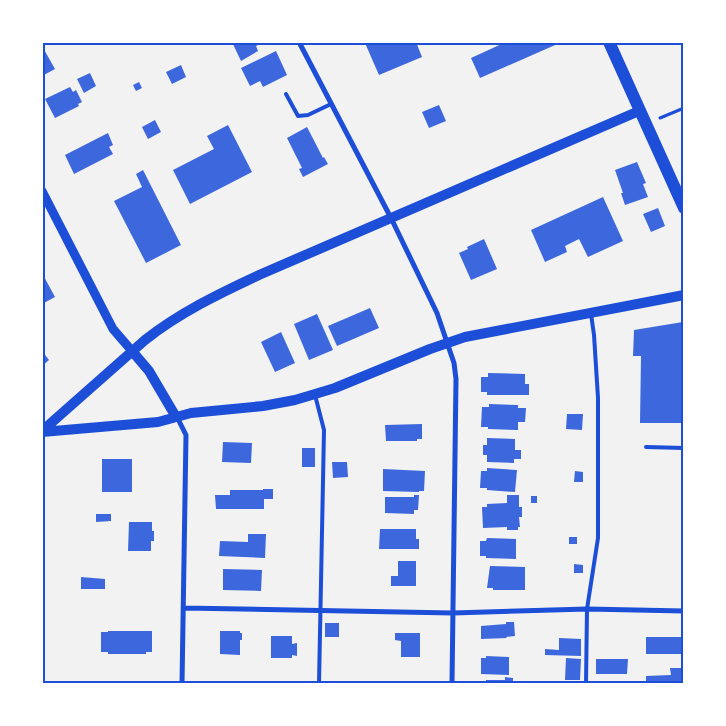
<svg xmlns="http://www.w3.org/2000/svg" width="726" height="726" font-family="Georgia,serif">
<rect width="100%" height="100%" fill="#f2f2f2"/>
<path fill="#3d67dc" d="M232,42H260V44L256,46L258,51L241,61Z
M367,42H416L422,57L379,75L365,43Z
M506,42H562L480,78L471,58Z
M42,46L55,69L42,76Z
M276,51L287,75L263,87L260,81L250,86L241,68Z
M181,65L186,77L172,84L166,72Z
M90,73L96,86L84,93L77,79Z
M139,82L142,88L136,91L133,85Z
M70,87L73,92L76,90L82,102L78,104L79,106L55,118L45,99Z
M439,105L446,121L429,128L422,112Z
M155,120L161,132L148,139L142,127Z
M228,125L252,172L190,204L173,170L214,149L207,136Z
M307,127L323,158L324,157L328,164L303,177L299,169L302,168L287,138Z
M108,133L113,145L109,147L113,154L74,174L65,155Z
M637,162L646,183L643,184L648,197L625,205L621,193H623L615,170Z
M143,170L181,245L146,263L114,201L142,187L136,174Z
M603,197L623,241L588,257L579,239L565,246L567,252L545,262L531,230Z
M658,208L665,226L651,232L643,214Z
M484,239L497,269L471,280L459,253L468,249L467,247Z
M42,273L55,297L42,304Z
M370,308L379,328L337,346L328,326Z
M317,314L333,350L309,360L294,324Z
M683,322L684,423H640L641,356H633L634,330Z
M281,332L295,363L275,372L261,342Z
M42,351L49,360L42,366Z
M488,373L525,374V384H529V395H487V392H481V377H488Z
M489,404L518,405V408H526L525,422H518V430L488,429V427H481L482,407H489Z
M567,414H583L582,430L566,429Z
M422,424V439H417V441H386L385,425Z
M487,438L515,439V450H521V459H514V463L487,462V455H483V445H487Z
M223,442L252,443L251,463L222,462Z
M302,448H315V467H302Z
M102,459H132V492H102Z
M332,462H347L348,477L333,478Z
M487,468L517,470L515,492L487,490V488H480L481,471H487Z
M383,469L425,471L424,491H419V492L383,491Z
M575,471L583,472V482H574Z
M263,489H273V499H264V509H216L215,495H230V490H263Z
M414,495H419L418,510H414V514L385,513V497H414Z
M507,495H519V507H522V517H519L520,527H518V530H507V527L483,528L482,507H487V504L507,503Z
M531,496H537V503H531Z
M96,514H111V521L96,522Z
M129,522H152V531H154V541H151V551H128Z
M380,529H416V539H419V549H379Z
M248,534H266L265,558L219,556L220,541L248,542Z
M569,537H577V544H569Z
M487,538L516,539V559L486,558V556H480V541H486Z
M398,561H416V586H391V576H398Z
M574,564L583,565V573H574Z
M490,566L525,567V590H493V588H487Z
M223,569L262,570L261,591L223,590Z
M81,577L105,579V589H81Z
M506,622H514L515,636L506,637L507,638L481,639V626L506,624Z
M325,623H339V637H325Z
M108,631H152V652H146V654H108V652H101V632H108Z
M220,631H240V633H242V640H240V655L220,654Z
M395,633H420V657H401V641L395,640Z
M271,636H292V644L297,643V656L292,655V658H271Z
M646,637H682L684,639V654H646Z
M559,638L581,639V656L545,655V649L559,650Z
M486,656L509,657V675L481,674V658H486Z
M566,658L581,659L580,680H565Z
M596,659H628L627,674H596Z
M670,668H684V684H646V676L671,675Z
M505,677L513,678V684H486V680H505Z"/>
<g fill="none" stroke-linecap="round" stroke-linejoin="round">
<path stroke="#1d4ed8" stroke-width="3" d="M660,118L684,108"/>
<path stroke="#1d4ed8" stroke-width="4" d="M286,94L298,116L308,115L331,104
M315,395L324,430L319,684
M646,447L684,448
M586,684L587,609L598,538V398L594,335L591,314"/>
<path stroke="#1d4ed8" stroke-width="5" d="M299,42L391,218L437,313L454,363L456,379L452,684
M177,417L186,435L182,684
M183,608L453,613L587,609L684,611"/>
<path stroke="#1d4ed8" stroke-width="9" d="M42,191L113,329L132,351"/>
<path stroke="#1d4ed8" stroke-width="10" d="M132,351L149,371L176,417
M42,431L145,340C179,313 220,293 259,275L639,111
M42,432L158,422L191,413L263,406L295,400L335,388L430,349L465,337L684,295"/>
<path stroke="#1d4ed8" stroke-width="12" d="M609,42L684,208"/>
</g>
<rect width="726" height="726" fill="none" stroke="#ffffff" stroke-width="88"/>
<rect x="44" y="44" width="638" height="638" fill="none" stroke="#1d4ed8" stroke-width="2"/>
</svg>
